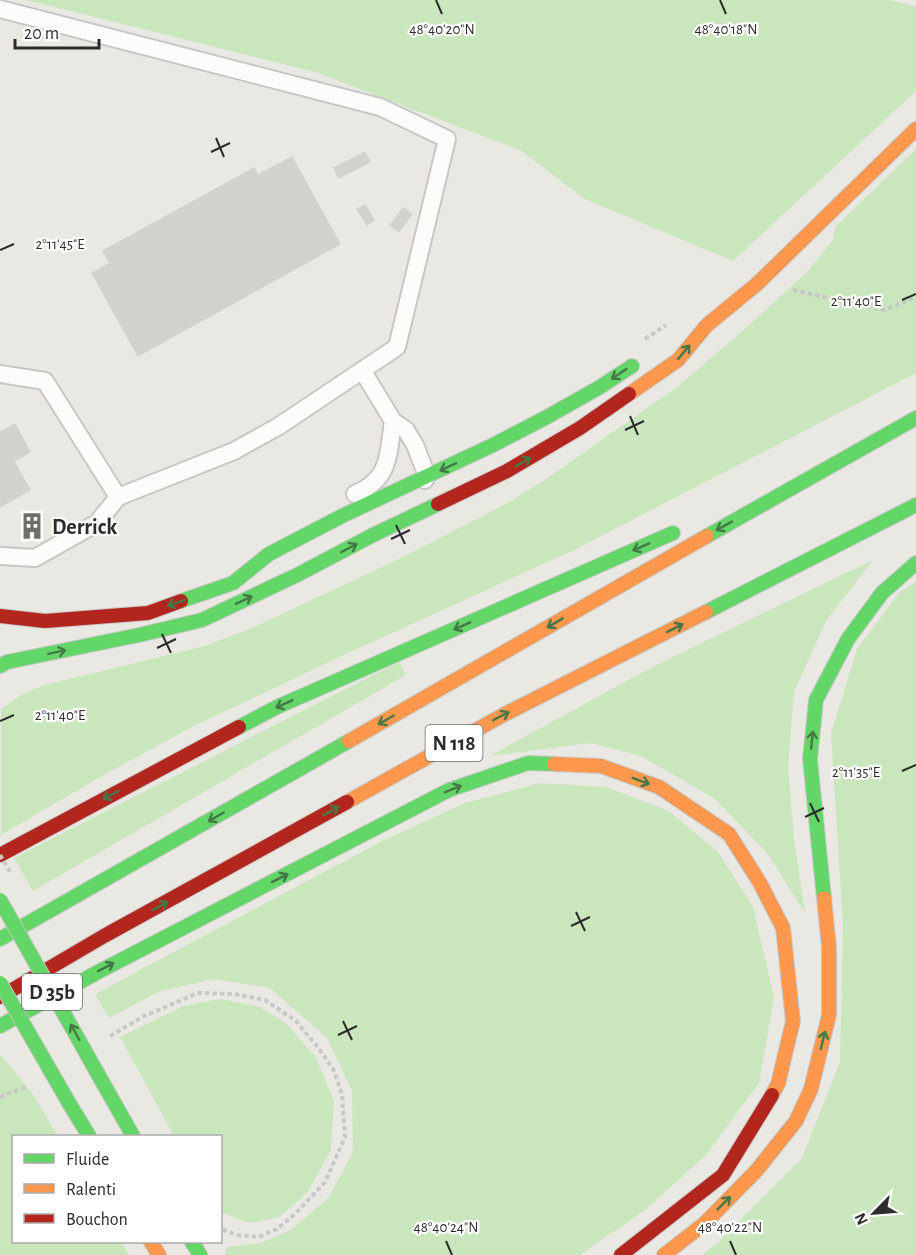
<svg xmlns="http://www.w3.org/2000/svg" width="916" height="1255" font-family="'Alegreya Sans',sans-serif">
<rect width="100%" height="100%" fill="#eae8e2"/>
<path fill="#cae6bc" d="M26,0H888L916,6V91L733,261L585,199L520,150L315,72Z
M916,149V373L574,550L346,654L192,727L100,777L1,835V709L21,695L44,685L205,646L259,625L409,554L511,501L549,477L677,387L747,327L807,272L833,240L835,227Z
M873,560L826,621L794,692L788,767L794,839L805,913L767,853L715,799L641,756L590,743L490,756L652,667Z
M916,582V1255H702L716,1244L802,1158L840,1062L843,926L831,734L857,649L900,592Z
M399,662L406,675L33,891L14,858Z
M540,783L606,787L669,811L718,852L753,907L774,997L759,1083L706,1155L645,1210L580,1255H225L227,1247L261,1243L291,1230L329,1197L353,1152L352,1091L327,1038L270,988L213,979L158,992L109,1018L95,994L384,840L465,803Z
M221,999L257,1006L286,1023L316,1058L334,1101L331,1150L307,1193L279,1217L250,1223L223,1213L221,1211L220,1136H174L120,1037L183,1006Z
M0,1054L32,1093L58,1136H14V1242H121L129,1255H0Z"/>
<path fill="#d3d1cd" stroke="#d5d3ce" stroke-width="1.5" d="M365,152L370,162L339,178L334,168Z
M292,157L340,244L138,356L92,273L110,263L103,251L254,168L258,175Z
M365,205L374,220L367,225L357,209Z
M403,208L412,214L399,232L390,225Z
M15,424L30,452L14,461L30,490L0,507V432Z
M37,518L41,527L27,534L23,525Z"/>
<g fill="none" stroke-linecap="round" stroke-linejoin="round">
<defs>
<path id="lane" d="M0,9L380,107L447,139L397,347L279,426L234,451L118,497L45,381L0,374
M362,370L393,421L406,430L415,445L427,476L425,480
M355,494C391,479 388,454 393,421
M0,556L35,558L97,523L118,497"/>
<path id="fast" d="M707,536L916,418
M181,601L233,583L269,554L344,515L493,445L547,417L600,387L632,366
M706,612L916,505
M0,666L7,662L139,635L202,620L297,575L373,535L438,504
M239,727L277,707L673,533
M824,898L810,759L816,700L848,639L882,593L916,563
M0,939L349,741
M0,1026L98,972L449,790L528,763L554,764
M103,1083L133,1136
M69,1103L89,1136
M192,1242L200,1255"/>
<path id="slow" d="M629,394L678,360L707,325L757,284L916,129
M349,741L707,536
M554,764L601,766L659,787L729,834L760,883L783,928L793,1021L778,1084L772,1095
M347,802L505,714L706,612
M151,1242L159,1255
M664,1255L705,1223L757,1170L796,1121L811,1089L829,1015V947L824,898"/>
<path id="jam" d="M438,504L507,471L580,428L629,394
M0,616L45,621L148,613L181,601
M0,855L239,727
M0,997L104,936L347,802
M621,1255L723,1175L772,1095"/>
</defs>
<use href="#lane" stroke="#c8c7c7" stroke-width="20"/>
<use href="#fast" stroke="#c8c7c7" stroke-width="16"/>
<use href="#slow" stroke="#c8c7c7" stroke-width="16"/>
<use href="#jam" stroke="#c8c7c7" stroke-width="16"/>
<path stroke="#c8c8c7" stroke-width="4" stroke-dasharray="4.5 3" stroke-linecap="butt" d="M793,290L884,310L916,297
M645,339L666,325
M110,1036L142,1017L198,993L234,994L265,1000L296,1021L320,1050L333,1069L342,1094L345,1137L325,1182L295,1214L277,1229L258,1237L237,1235L221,1229
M0,1097L27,1086"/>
<use href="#lane" stroke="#fcfcfb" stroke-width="16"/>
<use href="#fast" stroke="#63d668" stroke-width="14"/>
<use href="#slow" stroke="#ff974d" stroke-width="14"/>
<use href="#jam" stroke="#b3261e" stroke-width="14"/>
<defs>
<path id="fast-bridge" d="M0,900L103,1083
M0,983L69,1103"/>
</defs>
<use href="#fast-bridge" stroke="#c6c5c2" stroke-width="16" stroke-linecap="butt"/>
<path stroke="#c8c8c7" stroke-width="4" stroke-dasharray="4.5 3" stroke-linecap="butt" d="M0,855L10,872"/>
<use href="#fast-bridge" stroke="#63d668" stroke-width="14"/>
</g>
<defs><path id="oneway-shaft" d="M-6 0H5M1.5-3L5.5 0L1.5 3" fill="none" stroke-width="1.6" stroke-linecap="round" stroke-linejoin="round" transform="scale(1.5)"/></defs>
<g stroke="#457847">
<use href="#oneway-shaft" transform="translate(684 352) rotate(-50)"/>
<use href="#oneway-shaft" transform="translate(619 374) rotate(146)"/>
<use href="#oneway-shaft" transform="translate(523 462) rotate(-30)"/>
<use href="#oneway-shaft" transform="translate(448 467) rotate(155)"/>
<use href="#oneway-shaft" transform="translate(724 526) rotate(151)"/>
<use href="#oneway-shaft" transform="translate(641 547) rotate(156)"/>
<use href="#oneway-shaft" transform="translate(349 548) rotate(-28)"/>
<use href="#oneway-shaft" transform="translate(244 600) rotate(-25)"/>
<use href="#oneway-shaft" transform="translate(176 603) rotate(161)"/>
<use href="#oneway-shaft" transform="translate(555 623) rotate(149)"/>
<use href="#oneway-shaft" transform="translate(462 626) rotate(156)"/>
<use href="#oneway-shaft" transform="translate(675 628) rotate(-27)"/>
<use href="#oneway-shaft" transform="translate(57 652) rotate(-12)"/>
<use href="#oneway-shaft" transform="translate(284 704) rotate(156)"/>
<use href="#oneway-shaft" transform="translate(501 716) rotate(-28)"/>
<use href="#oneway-shaft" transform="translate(386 720) rotate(150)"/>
<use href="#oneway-shaft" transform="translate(812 740) rotate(-84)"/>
<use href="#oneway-shaft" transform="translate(641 781) rotate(20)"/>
<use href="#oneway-shaft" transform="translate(453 789) rotate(-22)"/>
<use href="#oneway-shaft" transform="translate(111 795) rotate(152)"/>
<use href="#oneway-shaft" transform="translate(331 811) rotate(-29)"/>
<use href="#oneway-shaft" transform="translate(216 817) rotate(150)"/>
<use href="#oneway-shaft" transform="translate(280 878) rotate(-27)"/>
<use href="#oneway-shaft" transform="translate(160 906) rotate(-29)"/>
<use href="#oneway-shaft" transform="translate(106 967) rotate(-27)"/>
<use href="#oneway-shaft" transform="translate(75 1032) rotate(-119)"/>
<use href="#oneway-shaft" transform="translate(823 1040) rotate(-76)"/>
<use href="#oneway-shaft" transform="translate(724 1203) rotate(-45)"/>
</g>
<path fill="none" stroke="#2c2c2c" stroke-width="2" d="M436,0L442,14M720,0L726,14M216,138L224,157M211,152L230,143M0,250L14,244M902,300L916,294M630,416L638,435M625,430L644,421M396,525L405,544M391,539L410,530M162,634L171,653M157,648L176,639M0,721L14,715M902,771L916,765M810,803L819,822M805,817L824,808M576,912L585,931M571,926L590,917M343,1021L352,1040M338,1035L357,1026M446,1241L452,1255M730,1241L736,1255"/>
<defs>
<symbol id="building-bare" viewBox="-9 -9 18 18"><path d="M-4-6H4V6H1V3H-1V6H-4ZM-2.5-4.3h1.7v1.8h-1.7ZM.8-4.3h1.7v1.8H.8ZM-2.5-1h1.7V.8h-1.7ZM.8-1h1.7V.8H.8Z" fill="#6e6e6c" stroke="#fff" stroke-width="2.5" paint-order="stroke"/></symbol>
</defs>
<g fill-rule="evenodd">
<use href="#building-bare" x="13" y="507" width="38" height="38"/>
</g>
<g text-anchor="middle" stroke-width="4.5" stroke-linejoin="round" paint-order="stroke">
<g fill="#fff" stroke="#6b6b6b" stroke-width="1.5">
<rect x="425.5" y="725" width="57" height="36" rx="4.5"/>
<rect x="22" y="974" width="60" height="36" rx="4.5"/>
</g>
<g font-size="21" font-weight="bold" fill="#2c2c2c">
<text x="454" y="750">N 118</text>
<text x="52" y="999">D 35b</text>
</g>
<g font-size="22" font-weight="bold" fill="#2c2c2c" stroke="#fff" text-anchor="start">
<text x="52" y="534">Derrick</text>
</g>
</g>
<g font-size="15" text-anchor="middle" fill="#2c2c2c" stroke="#fff" stroke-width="4.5" stroke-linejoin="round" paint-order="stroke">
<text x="442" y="34">48°40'20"N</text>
<text x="726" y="34">48°40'18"N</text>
<text x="60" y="249">2°11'45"E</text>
<text x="856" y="306">2°11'40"E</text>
<text x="60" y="720">2°11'40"E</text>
<text x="856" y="777">2°11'35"E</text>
<text x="446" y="1232">48°40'24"N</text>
<text x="730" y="1232">48°40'22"N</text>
</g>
<rect x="12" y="1135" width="210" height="108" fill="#ffffff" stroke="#ababab" stroke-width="1.5"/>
<rect x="24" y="1154" width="30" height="9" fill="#63d668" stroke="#ababab" stroke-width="1.5"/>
<text x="66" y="1165" font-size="18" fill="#2c2c2c">Fluide</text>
<rect x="24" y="1184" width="30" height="9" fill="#ff974d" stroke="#ababab" stroke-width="1.5"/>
<text x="66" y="1195" font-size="18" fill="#2c2c2c">Ralenti</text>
<rect x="24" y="1214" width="30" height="9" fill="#b3261e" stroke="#ababab" stroke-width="1.5"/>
<text x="66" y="1225" font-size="18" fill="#2c2c2c">Bouchon</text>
<g transform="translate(874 1213) rotate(245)" stroke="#ffffff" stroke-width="4.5" paint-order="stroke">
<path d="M0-4.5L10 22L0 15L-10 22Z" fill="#2c2c2c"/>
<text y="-9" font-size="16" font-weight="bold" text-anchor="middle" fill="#2c2c2c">N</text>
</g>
<path d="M15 39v9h84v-9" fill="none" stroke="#2c2c2c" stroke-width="3"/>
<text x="24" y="39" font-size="18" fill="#2c2c2c" stroke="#ffffff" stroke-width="4.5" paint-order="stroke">20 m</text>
</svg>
